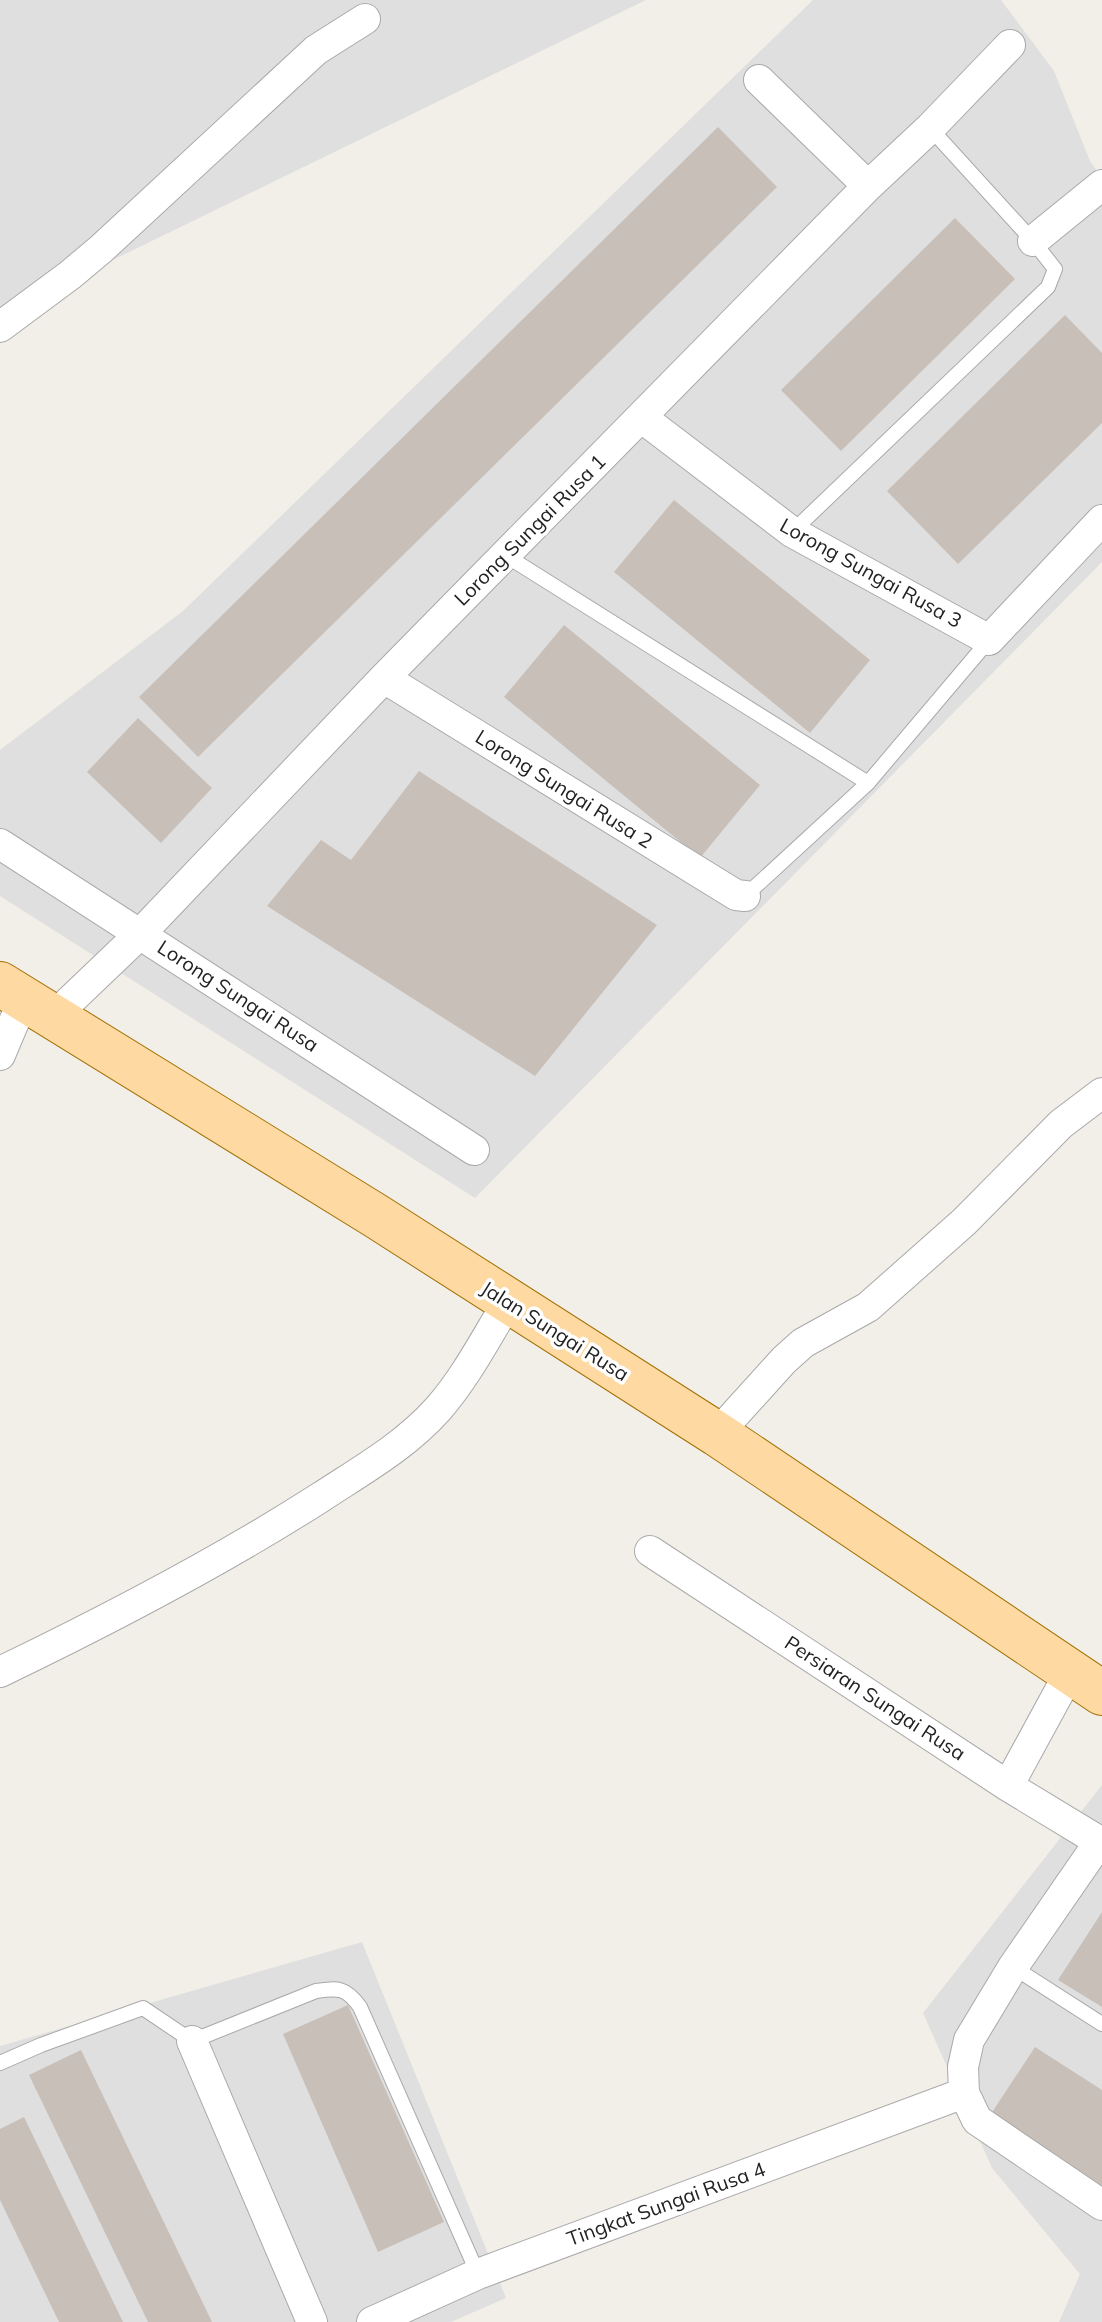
<svg xmlns="http://www.w3.org/2000/svg" width="1102" height="2322" font-family="Mulish,sans-serif">
<rect width="100%" height="100%" fill="#f2efe9"/>
<path fill="#e0dfdf" d="M0,0H646L0,315Z
M813,0H1001L1054,71L1090,161L1102,178V562L475,1198L0,896V750L183,611Z
M1102,1785V2322H1059L1080,2274L992,2168L923,2013Z
M362,1942L506,2298L451,2322H0V2046Z"/>
<path fill="#c7bfb8" d="M718,127L777,187L198,757L139,697Z
M955,218L1015,279L841,451L781,390Z
M1065,315L1102,353V423L958,564L887,491Z
M674,500L870,660L810,733L614,572Z
M564,625L760,785L700,858L504,697Z
M138,718L212,788L161,843L87,772Z
M419,771L657,925L535,1076L267,906L321,840L351,860Z
M1102,1912V2007L1058,1980Z
M348,2005L444,2222L378,2252L283,2034Z
M1035,2047L1102,2090V2194L987,2120Z
M81,2050L212,2322H148L29,2075Z
M24,2117L123,2322H59L0,2200V2129Z"/>
<g fill="none" stroke-linecap="round" stroke-linejoin="round">
<defs>
<path id="service" d="M792,532L1048,287L1055,269L1033,241L930,128
M505,555L868,783
M745,896L868,783L989,640
M1013,1967L1102,2024
M0,2063L41,2045L143,2008L192,2041L316,1991C338,1988 346,1987 360,2007L478,2274"/>
<path id="minor" d="M759,80L868,186
M1033,241L1102,185
M0,327L70,275L101,249L316,50L365,19
M641,417L792,532L989,640L1102,520
M384,678L736,895L745,896
M0,844L474,1150
M53,1017L141,933L384,678L868,186L930,128L1010,45
M0,1055L24,998
M717,1434L784,1360L803,1343L868,1307L964,1222L1061,1124L1102,1093
M650,1551L1008,1786L1102,1843
M0,1672C110,1619 218,1563 321,1497C362,1470 405,1446 438,1409C466,1377 486,1338 508,1302
M1008,1786L1070,1672
M1100,1841L1013,1967L969,2040L963,2067L964,2093L977,2120L1102,2205
M192,2041L312,2322
M372,2322L478,2274L964,2093"/>
<path id="primary" d="M0,984L376,1216L717,1434L1102,1693"/>
</defs>
<use href="#service" stroke="#a9a9a9" stroke-width="16"/>
<use href="#minor" stroke="#a9a9a9" stroke-width="32"/>
<use href="#primary" stroke="#a06f00" stroke-width="46"/>
<use href="#service" stroke="#fff" stroke-width="14"/>
<use href="#minor" stroke="#fff" stroke-width="30"/>
<use href="#primary" stroke="#fed9a2" stroke-width="44"/>
</g>
<g text-anchor="middle" stroke-width="7" stroke-linejoin="round" paint-order="stroke">
<g font-size="20" fill="#222" stroke="#fff">
<text transform="translate(530 530) rotate(-45)" y="7">Lorong Sungai Rusa 1</text>
<text transform="translate(871 573) rotate(29)" y="7">Lorong Sungai Rusa 3</text>
<text transform="translate(564 789) rotate(32)" y="7">Lorong Sungai Rusa 2</text>
<text transform="translate(238 996) rotate(33)" y="7">Lorong Sungai Rusa</text>
<text transform="translate(555 1331) rotate(32)" y="7">Jalan Sungai Rusa</text>
<text transform="translate(875 1698) rotate(33)" y="7">Persiaran Sungai Rusa</text>
<text transform="translate(666 2204) rotate(-20)" y="7">Tingkat Sungai Rusa 4</text>
</g>
</g>
</svg>
